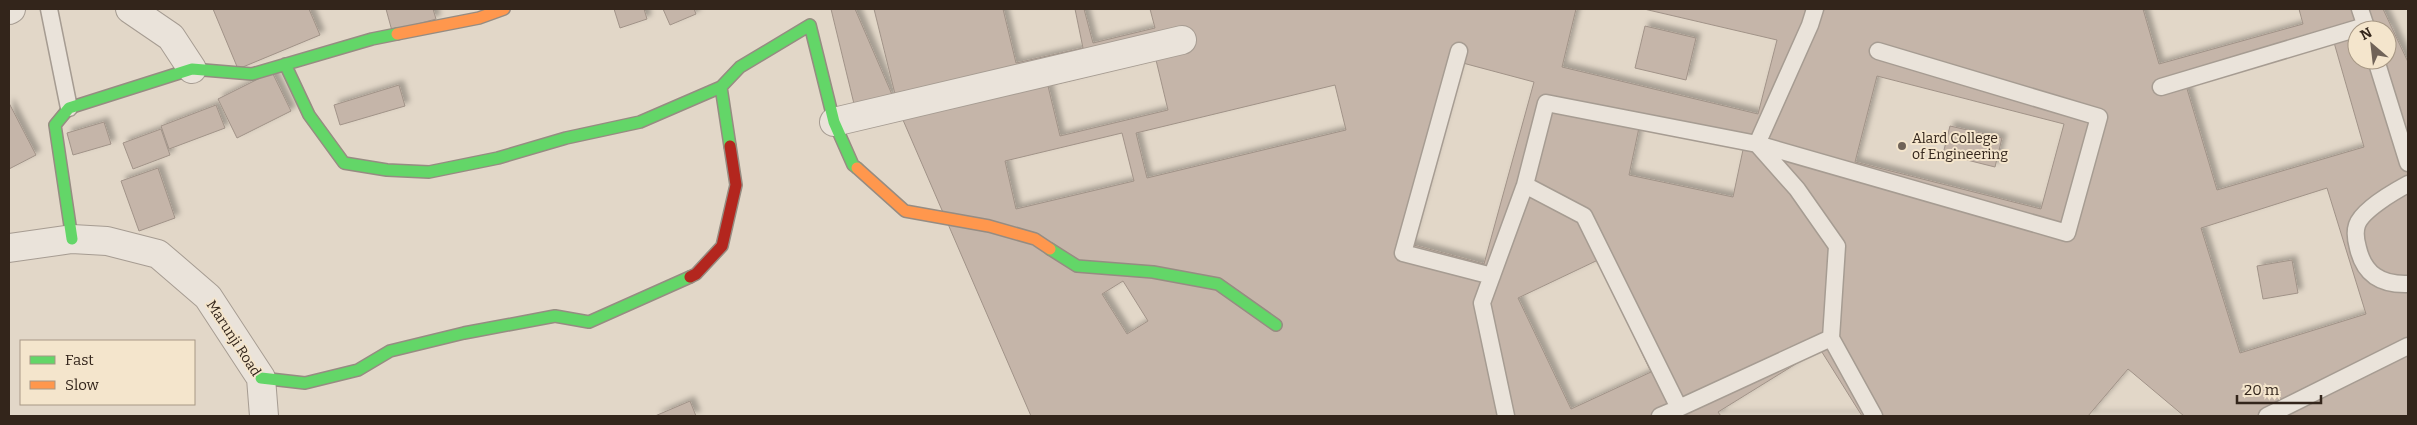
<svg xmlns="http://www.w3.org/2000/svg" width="2417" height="425" font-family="Bitter,serif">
<defs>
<filter id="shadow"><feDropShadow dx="4.5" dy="-4.5" stdDeviation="2.5" flood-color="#0004"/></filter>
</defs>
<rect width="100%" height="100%" fill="#e2d7c8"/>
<path fill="#c5b5a9" stroke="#a19388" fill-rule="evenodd" filter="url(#shadow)" d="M213,9H309L320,35L238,69Z
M386,9H433L436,19L392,31Z
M614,9H644L647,19L620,28Z
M663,9H694L696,14L670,25Z
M831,9H874L896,98L855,108Z
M855,9H2383L2408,62V416H1031ZM2357,30H2387V60H2357Z
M1003,9H1075L1083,48L1016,63Z
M1084,9H1150L1155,28L1093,43Z
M1576,9H1644L1777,40L1758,114L1562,67ZM1645,26L1696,38L1686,80L1635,68Z
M2143,9H2299L2303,24L2159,64Z
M2333,39L2364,147L2217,190L2185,82Z
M1156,60L1168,110L1060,136L1048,86Z
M1459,62L1534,82L1484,264L1410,244Z
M272,72L291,111L237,138L218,99Z
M1877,76L2064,124L2041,209L1855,162ZM1950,126L2002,138L1995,167L1943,154Z
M399,85L405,106L340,125L334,105Z
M1335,85L1346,130L1147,178L1136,133Z
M9,103L36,155L9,169Z
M216,105L225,128L169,149L161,126Z
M104,122L111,144L73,155L67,133Z
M1640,123L1744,145L1733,197L1629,175Z
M161,129L170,155L133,169L123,143Z
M1122,133L1134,181L1016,209L1005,161Z
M158,168L175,218L139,231L121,181Z
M2327,188L2366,314L2240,353L2201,228ZM2292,260L2298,293L2263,299L2257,266Z
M1598,260L1651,372L1571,409L1518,298Z
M1123,281L1148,321L1127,334L1102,294Z
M1820,349L1862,416H1721L1718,412Z
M2128,369L2184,416H2088Z
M690,401L696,416H655Z"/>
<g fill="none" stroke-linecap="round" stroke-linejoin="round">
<defs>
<path id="lane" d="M49,9L69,108
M2360,9L2367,30
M1459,51L1403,253L1492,276
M2376,60L2408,163
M2161,87L2365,26
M1757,144L1797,189L1837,246L1831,338L1874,416
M1757,144L1810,25L1815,9
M2408,184C2395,191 2362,210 2357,225C2355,231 2356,241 2358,248C2364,274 2381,285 2408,284
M1525,185L1584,216L1679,408L1831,338
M1506,416L1482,303L1525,185L1546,103L1757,144L2067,233L2099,117L1878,51
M1660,416L1679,408
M2267,416L2408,346"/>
<path id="street" d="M130,9L171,37L192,69
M9,10L11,9
M834,122L1182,40
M9,248L72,239L107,241L158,254L208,297L261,378L264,416"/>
<path id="fast" d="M285,64L309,115L344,163L387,170L429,172L498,158L566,138L640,122L721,87
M730,146L721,87L740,67L810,25L834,122L853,165L857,168
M72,239L55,125L69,108L192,69L252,74L372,39L397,34
M1050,249L1077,266L1153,272L1218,284L1276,325
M261,378L305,383L358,370L390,351L464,333L555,316L589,322L690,277"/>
<path id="slow" d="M397,34L479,18L504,9
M857,168L905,211L989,226L1035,239L1050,249"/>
<path id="jam" d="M690,277L696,274L722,246L736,185L730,146"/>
</defs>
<use href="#lane" stroke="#a69c92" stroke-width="19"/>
<use href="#street" stroke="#a69c92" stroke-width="30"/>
<use href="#fast" stroke="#968c82" stroke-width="14"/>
<use href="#slow" stroke="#968c82" stroke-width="14"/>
<use href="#jam" stroke="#968c82" stroke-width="14"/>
<use href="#lane" stroke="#eae3da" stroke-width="16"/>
<use href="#street" stroke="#eae3da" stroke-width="28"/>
<use href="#fast" stroke="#63d668" stroke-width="11"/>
<use href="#slow" stroke="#ff974d" stroke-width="11"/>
<use href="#jam" stroke="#b3261e" stroke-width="11"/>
</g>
<circle fill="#706358" stroke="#f4e5cc" stroke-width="2" cx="1902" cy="146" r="5"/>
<g text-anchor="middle" stroke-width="4" stroke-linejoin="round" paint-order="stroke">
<g font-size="14" fill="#33251b" stroke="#f4e5cc" text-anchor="start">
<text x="1912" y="143">Alard College<tspan x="1912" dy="16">of Engineering</tspan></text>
</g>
<g font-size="14" fill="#33251b" stroke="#f4e5cc">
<text transform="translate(234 338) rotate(57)" y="5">Marunji Road</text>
</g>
</g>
<rect width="2417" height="425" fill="none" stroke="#33251b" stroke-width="20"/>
<rect x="20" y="340" width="175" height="65" fill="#f4e5cc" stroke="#a79885"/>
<rect x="30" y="356" width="25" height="8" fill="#63d668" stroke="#a79885"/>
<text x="65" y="365" font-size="15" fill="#33251b">Fast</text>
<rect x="30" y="381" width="25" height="8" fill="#ff974d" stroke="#a79885"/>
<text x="65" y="390" font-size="15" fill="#33251b">Slow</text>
<g transform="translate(2372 45) rotate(332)"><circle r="24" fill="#f4e5cc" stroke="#a79885"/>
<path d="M0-4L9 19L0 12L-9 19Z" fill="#706358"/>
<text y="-8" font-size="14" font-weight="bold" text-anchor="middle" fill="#33251b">N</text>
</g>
<path d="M2237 395v8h84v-8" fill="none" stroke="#33251b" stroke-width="2.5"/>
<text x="2244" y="395" font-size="15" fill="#33251b" stroke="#f4e5cc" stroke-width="4" paint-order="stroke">20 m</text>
</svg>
